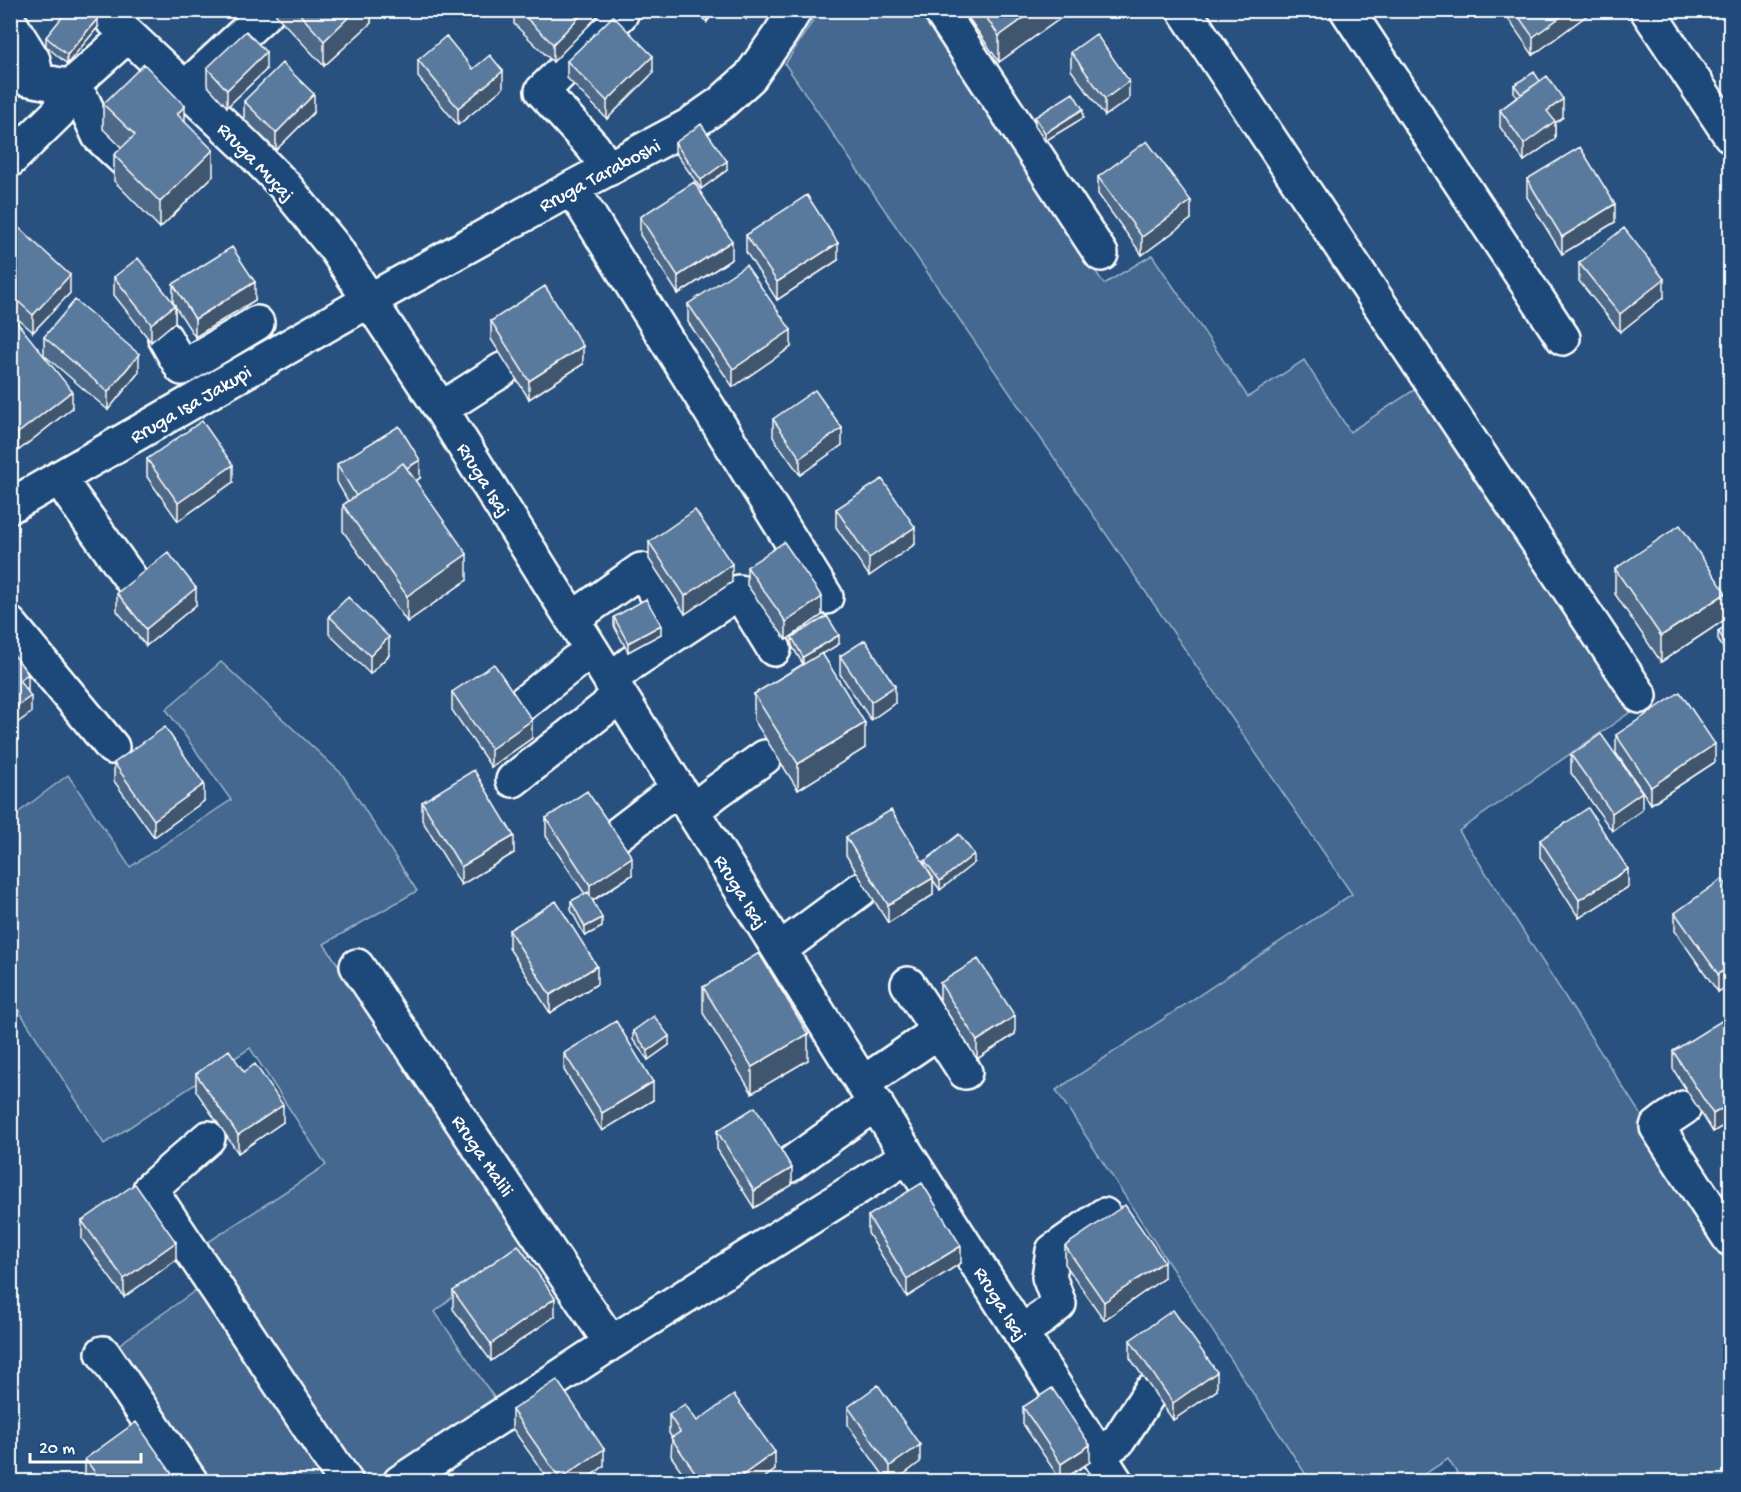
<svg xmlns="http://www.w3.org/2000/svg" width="1741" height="1492" font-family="'Gochi Hand',sans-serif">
<rect width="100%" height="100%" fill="#28517f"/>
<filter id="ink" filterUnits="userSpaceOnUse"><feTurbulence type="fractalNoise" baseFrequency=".0167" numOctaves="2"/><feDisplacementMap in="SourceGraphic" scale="12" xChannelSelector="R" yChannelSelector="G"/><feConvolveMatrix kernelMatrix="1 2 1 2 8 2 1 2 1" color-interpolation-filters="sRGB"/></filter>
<g filter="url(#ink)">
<path fill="#446890" stroke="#a2b4c8" stroke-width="1.5" d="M819,11H926L1104,284L1152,255L1248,397L1304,360L1350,432L1417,388L1632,711L1459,831L1730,1254V1481H1462L1448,1459L1414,1481H1310L1056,1090L1352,894L785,64Z
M221,662L342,774L417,891L324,944L534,1252L465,1305L457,1293L435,1312L498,1403L378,1481H353L199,1248L326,1165L250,1048L104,1144L11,998V818L68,775L130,867L231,800L166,709Z
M199,1288L329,1481H200L114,1348Z"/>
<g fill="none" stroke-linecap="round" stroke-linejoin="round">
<defs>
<path id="minor" d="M102,10L245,145L284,185L335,248L441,409L908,1156L1116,1482
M940,10L1101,254
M1184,10L1640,696
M1347,10L1563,338
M1647,10L1730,135
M10,23L33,60L37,80
M10,75L70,87L128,35
M70,87L83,101L99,136L128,163
M185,88L269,10
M10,160L59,112L61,107L63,85
M608,169L593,147L542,91L621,14
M572,188L826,597
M165,338L182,368L257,323
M441,409L502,370
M60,478L72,497L133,582
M10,506L370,300L572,188L688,126L721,103L750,77L781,33L795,10
M572,619L641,570L668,611
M10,624L112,747
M610,680L633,662L739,592L774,649
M520,706L575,662L593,652
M513,780L605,708L618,693
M692,811L716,792L765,757
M613,838L678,788
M779,950L860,890
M357,966L611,1343
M908,984L965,1072
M863,1083L939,1031
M1684,1108L1666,1120L1657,1127L1730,1239
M208,1138L150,1189L346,1482
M788,1166L876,1103
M1020,1332L1042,1318L1059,1304L1049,1277L1053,1251L1104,1215
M103,1353L191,1482
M1099,1454L1118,1441L1150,1392
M400,1482L611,1343L908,1156"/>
</defs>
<use href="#minor" stroke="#fff" stroke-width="38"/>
<use href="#minor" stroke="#1f4a7a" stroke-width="33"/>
</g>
<path fill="#4d6987" stroke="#fff" stroke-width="1.5" d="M276,10H371V23L324,66L276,15Z
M514,10H597V17L553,62L514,24Z
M691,10H715L707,22Z
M738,10H754L746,19Z
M963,10H1065V15L999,62Z
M1502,10H1594L1533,55Z
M98,27L67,64L46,46V37Z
M1071,52L1129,99L1105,116L1071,70Z
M418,60L473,69L503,88L458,125L418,77Z
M567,61L653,73L607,119L567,78Z
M207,68L266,70L227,107L207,85Z
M1514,85L1563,117L1555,123V139L1524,161L1500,127V110L1517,97L1514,94Z
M244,101L314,112L276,150L244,119Z
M103,104L185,122L213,176L160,228L114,181V155L122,148L103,129Z
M1035,117L1083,118L1045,141L1035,126Z
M675,143L727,170L701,189L675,152Z
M1098,177L1191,219L1142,255L1098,194Z
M1527,179L1615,222L1562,254L1527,197Z
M640,217L732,259L678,294L640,235Z
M10,233L70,293L33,332L10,312Z
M746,235L838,260L777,300L746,252Z
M1579,263L1664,297L1620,332L1579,281Z
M114,277L173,302V284L255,300L195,337L175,306V322L151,342L114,295Z
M688,304L791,347L733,387L688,322Z
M491,321L583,364L529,399L491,339Z
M10,325L72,408L18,451L10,441Z
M44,337L139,372L108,410L44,355Z
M773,419L842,445L800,475L773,437Z
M147,459L233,482L178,521L147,477Z
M337,464L420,478L416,481L467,580L407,622L343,531V505L348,501L337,482Z
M836,509L915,544L869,576L836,527Z
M649,542L732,582L685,614L649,559Z
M747,567L822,615L786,640L747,585Z
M1615,569L1726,619L1661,662L1615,594Z
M117,593L196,605L146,646L117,611Z
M329,616L389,655L370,674L329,634Z
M614,617L661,634L628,652L614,626Z
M1731,623V660L1718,640V631Z
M792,637L839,644L822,654L865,748L798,790L754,720V694L803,664L792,646Z
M840,656L895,703L871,720L840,674Z
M452,692L532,738L491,767L452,710Z
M1616,735L1715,762L1651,804L1616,753Z
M1571,755L1642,810L1612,831L1571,773Z
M114,763L204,801L154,837L114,781Z
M422,802L514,853L461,885L422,820Z
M546,818L632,875L593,901L602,927L585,936L571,910V901L585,894L546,836Z
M846,837L925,865V861L974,863L940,890L933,880V895L888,923L846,855Z
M1540,840L1628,887L1579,918L1540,857Z
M1731,891V983L1718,992L1675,931V913Z
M509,930L597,984L550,1013L509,948Z
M940,983L1015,1034L977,1059L940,1001Z
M703,987L808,1060L752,1093L703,1013Z
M1731,1025V1121L1713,1132L1673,1069V1051Z
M633,1031L669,1045L648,1060L633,1040Z
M564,1053L653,1100L602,1131L564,1070Z
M244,1072L283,1122L238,1153L196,1091V1074Z
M717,1131L792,1185L754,1208L717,1149Z
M868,1216L961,1263L907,1297L868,1233Z
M82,1221L176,1260L124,1297L82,1239Z
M1065,1246L1164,1278L1104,1320L1065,1264Z
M453,1291L555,1316L491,1361L453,1309Z
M1130,1340L1217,1390L1173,1420L1130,1358Z
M848,1407L920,1462L894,1482H888L848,1425Z
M1023,1407L1090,1462L1061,1481L1023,1424Z
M512,1410L604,1466L582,1482H550L512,1428Z
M669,1415L697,1421L775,1470L758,1482H689L671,1456L672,1438L669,1433Z
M85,1459L175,1482H89L85,1476Z"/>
<path fill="#3f556e" stroke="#fff" stroke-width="1.5" d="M356,10H371V23L324,66V41Z
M586,10H597V17L553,62V44Z
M707,10H715L707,22Z
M746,10H754L746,19Z
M1035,10H1065V15L999,62V36Z
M1570,10H1594L1533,55V37Z
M98,18V27L67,64V55Z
M266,52V70L227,107V90Z
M653,56V73L607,119V101Z
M503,71V88L458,125V108Z
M1129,81V99L1105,116V99Z
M314,94V112L276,150V133Z
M1563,99V117L1555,123V139L1524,161V144L1547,111Z
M185,106V132L177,114Z
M1083,109V118L1045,141V133Z
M213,150V176L160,228V202Z
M727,161V170L701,189V180Z
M1191,201V219L1142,255V237Z
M1615,204V222L1562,254V237Z
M732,241V259L678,294V276Z
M838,243V260L777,300V282Z
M70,275V293L33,332V315Z
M1664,279V297L1620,332V314Z
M255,282V300L195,337V319Z
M175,305V322L151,342V324Z
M791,330V347L733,387V369Z
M583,346V364L529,399V381Z
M139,354V372L108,410V392Z
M72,391V408L18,451V433Z
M842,428V445L800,475V458Z
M420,460V478L358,516V498Z
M233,465V482L178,521V503Z
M915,527V544L869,576V558Z
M467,554V580L407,622V596Z
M732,564V582L685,614V596Z
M196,588V605L146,646V629Z
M1726,593V619L1661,662V636Z
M822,597V615L786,640V622Z
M661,625V634L628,652V643Z
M839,635V644L803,666V657Z
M389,637V655L370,674V656Z
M28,674V692L19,680Z
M895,686V703L871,720V702Z
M31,696V713L10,728V711Z
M532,720V738L491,767V749Z
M865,723V748L798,790V764Z
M1715,744V762L1651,804V787Z
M204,784V801L154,837V820Z
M1642,792V810L1612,831V813Z
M514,836V853L461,885V867Z
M974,854V863L940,890V881Z
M632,857V875L590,902V885Z
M1628,869V887L1579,918V900Z
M933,878V895L888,923V905Z
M602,918V927L585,936V927Z
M597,966V984L550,1013V995Z
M1731,966V983L1718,992V974Z
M1015,1016V1034L977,1059V1041Z
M808,1034V1060L752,1093V1067Z
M669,1036V1045L648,1060V1051Z
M653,1082V1100L602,1131V1113Z
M1731,1103V1121L1713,1132V1114Z
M283,1105V1122L238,1153V1135Z
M792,1168V1185L754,1208V1191Z
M176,1242V1260L124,1297V1279Z
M961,1246V1263L907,1297V1279Z
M1164,1261V1278L1104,1320V1302Z
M555,1298V1316L491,1361V1344Z
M1217,1372V1390L1173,1420V1403Z
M920,1445V1462L894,1482H890V1466Z
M1090,1445V1462L1061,1481V1464Z
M604,1449V1466L582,1482H560V1479Z
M775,1452V1470L758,1482H733Z"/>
<path fill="#5a7a9d" stroke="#fff" stroke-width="1.5" d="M68,10H89L98,18L67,55L46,37Z
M296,10H356L324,41Z
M518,10H586L553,44Z
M981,10H1035L999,36Z
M1514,10H1570L1533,37Z
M613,16L653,56L607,101L567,61Z
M246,31L266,52L227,90L207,68Z
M1096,34L1129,81L1105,99L1071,52Z
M446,36L473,69L490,55L503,71L458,108L418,60Z
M282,63L314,94L276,133L244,101Z
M144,64L185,106L177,114L213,150L160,202L114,155L135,135L103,104Z
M1534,72L1540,81L1521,94L1514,85Z
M1547,76L1563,99L1547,111L1555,121L1524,144L1500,110Z
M1073,93L1083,109L1045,133L1035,117Z
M701,124L727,161L701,180L675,143Z
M1147,141L1191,201L1142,237L1098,177Z
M1580,147L1615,204L1562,237L1527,179Z
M694,182L732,241L678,276L640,217Z
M807,195L838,243L777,282L746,235Z
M17,226L70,275L33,315L10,294V233Z
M1624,228L1664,279L1620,314L1579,263Z
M232,247L255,282L195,319L173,284Z
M138,258L175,305L151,324L114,277Z
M746,265L791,330L733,369L688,304Z
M545,286L583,346L529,381L491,321Z
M75,300L139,354L108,392L44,337Z
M16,321L72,391L18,433L10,423V325Z
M815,390L842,428L800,458L773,419Z
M202,421L233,465L178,503L147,459Z
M399,426L420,460L407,468L403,463L356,496L337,464Z
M403,463L467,554L407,596L343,505Z
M882,479L915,527L869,558L836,509Z
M695,510L732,564L685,596L649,542Z
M1680,525L1726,593L1661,636L1615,569Z
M784,542L822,597L786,622L747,567Z
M168,552L196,588L146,629L117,593Z
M348,597L389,637L370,656L329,616Z
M646,599L661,625L628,643L614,617Z
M827,616L839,635L803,657L792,637Z
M1731,623V651L1718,631Z
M865,640L895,686L871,702L840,656Z
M10,649L28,674L19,680L31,696L10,711Z
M822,653L865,723L798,764L754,694Z
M494,664L532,720L491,749L452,692Z
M1680,692L1715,744L1651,787L1616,735Z
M165,727L204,784L154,820L114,763Z
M1601,734L1642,792L1612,813L1571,755Z
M474,770L514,836L461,867L422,802Z
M587,791L632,857L590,885L546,818Z
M1588,808L1628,869L1579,900L1540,840Z
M891,810L933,878L888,905L846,837Z
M959,834L974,854L940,881L925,861Z
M1722,879L1731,891V966L1718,974L1675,913Z
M588,892L602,918L585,927L571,901Z
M556,901L597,966L550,995L509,930Z
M759,953L808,1034L752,1067L703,987Z
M978,959L1015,1016L977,1041L940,983Z
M654,1016L669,1036L648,1051L633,1031Z
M1726,1018L1731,1025V1103L1713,1114L1673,1051Z
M616,1021L653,1082L602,1113L564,1053Z
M229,1050L244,1072L255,1064L283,1105L238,1135L196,1074Z
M755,1107L792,1168L754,1191L717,1131Z
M922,1183L961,1246L907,1279L868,1216Z
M135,1184L176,1242L124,1279L82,1221Z
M1125,1205L1164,1261L1104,1302L1065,1246Z
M518,1245L555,1298L491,1344L453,1291Z
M1173,1310L1217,1372L1173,1403L1130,1340Z
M557,1380L604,1449L560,1479L512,1410Z
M878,1385L920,1445L890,1466L848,1407Z
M1052,1388L1090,1445L1061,1464L1023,1407Z
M734,1395L775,1452L733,1482H702L671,1438L680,1432L669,1415L685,1404L697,1421Z
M136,1422L175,1478L170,1482H102L85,1459Z"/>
</g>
<g text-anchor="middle" stroke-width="4.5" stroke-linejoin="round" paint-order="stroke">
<g font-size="20" fill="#fff" stroke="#1f4a7a">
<text transform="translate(257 161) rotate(46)" y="7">Rruga Muçaj</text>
<text transform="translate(599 174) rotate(-28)" y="7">Rruga Taraboshi</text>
<text transform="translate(190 403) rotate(-30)" y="7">Rruga Isa Jakupi</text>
<text transform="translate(485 479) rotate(58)" y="7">Rruga Isaj</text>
<text transform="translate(742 891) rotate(58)" y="7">Rruga Isaj</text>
<text transform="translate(484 1155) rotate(56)" y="7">Rruga Halili</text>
<text transform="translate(1002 1303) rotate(58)" y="7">Rruga Isaj</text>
</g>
</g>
<rect width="1741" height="1492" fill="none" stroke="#1f4a7a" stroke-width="36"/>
<rect x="18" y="18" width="1705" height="1456" fill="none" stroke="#fff" stroke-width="2" filter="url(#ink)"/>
<path d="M30 1453v9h111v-9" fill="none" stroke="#ffffff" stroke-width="3"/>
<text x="39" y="1453" font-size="18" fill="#ffffff" stroke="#1f4a7a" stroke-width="4.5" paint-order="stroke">20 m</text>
</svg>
